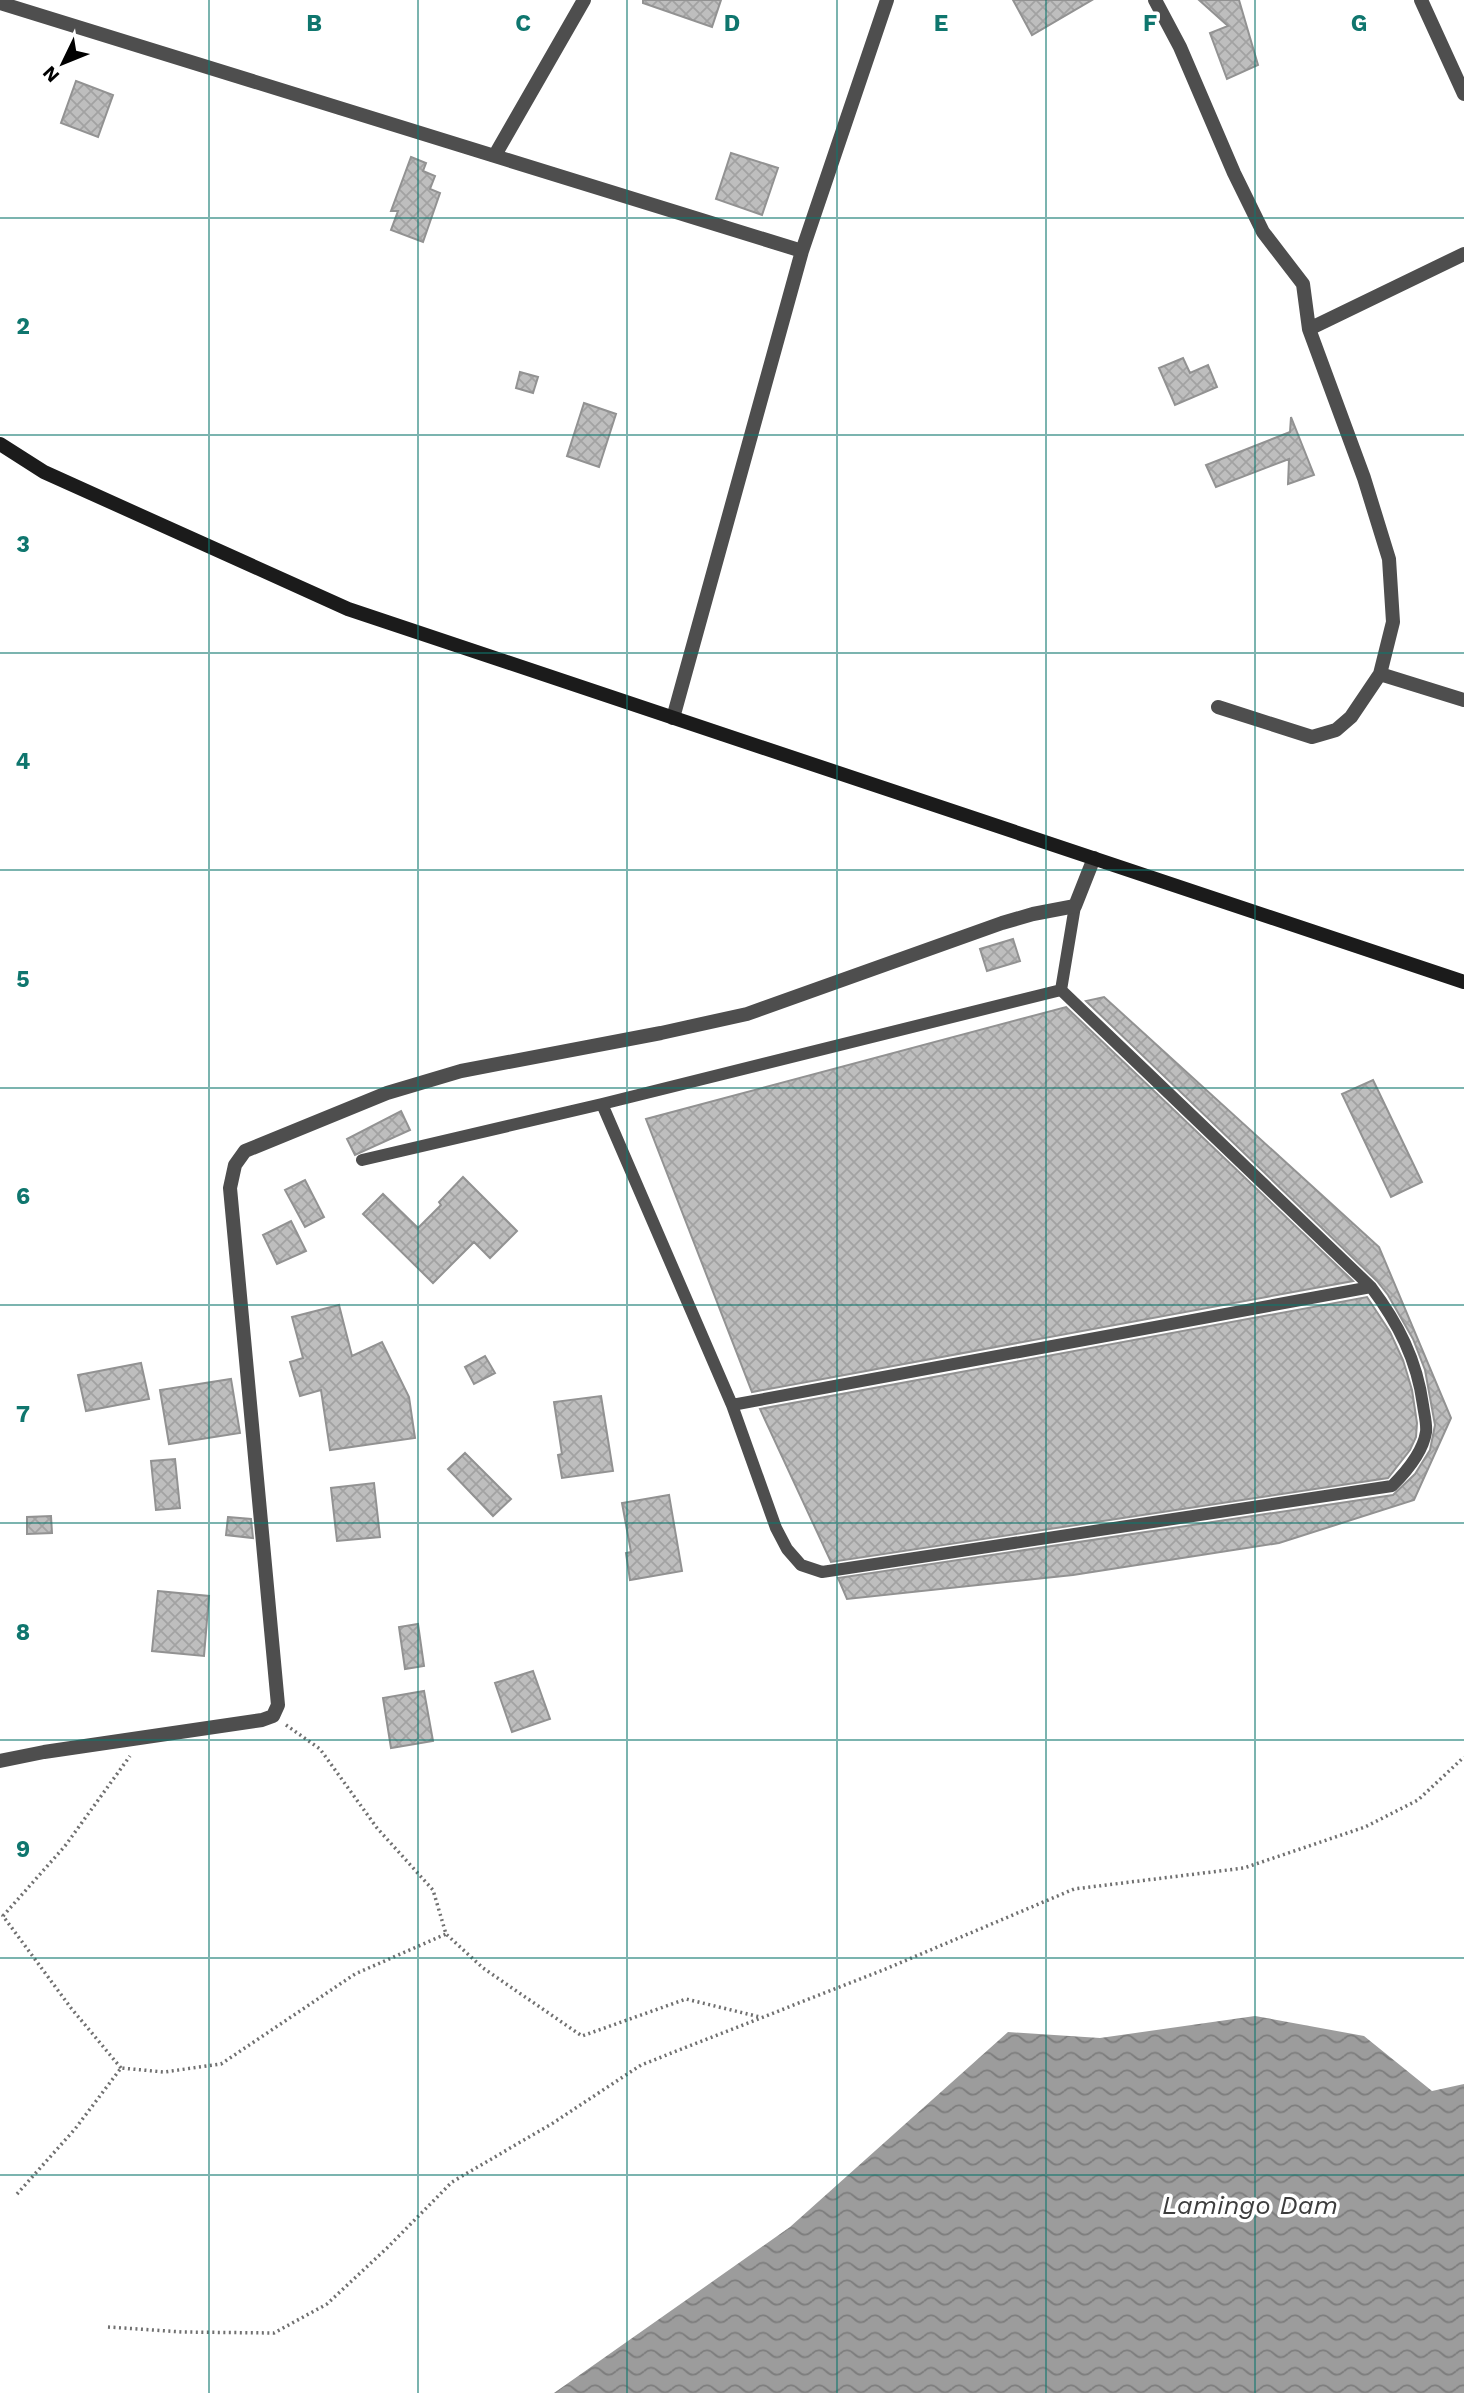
<svg xmlns="http://www.w3.org/2000/svg" width="1464" height="2393" font-family="'Work Sans',sans-serif">
<defs>
<pattern id="water-waves" width="16" height="10" patternUnits="userSpaceOnUse" patternTransform="scale(1.75)"><rect width="16" height="10" fill="#9c9c9c"/><path d="M0 5q4-4 8 0t8 0" fill="none" stroke="#7d7d7d"/></pattern>
<pattern id="building-cross-hatch" width="8" height="8" patternUnits="userSpaceOnUse" patternTransform="scale(1.75)"><rect width="8" height="8" fill="#bebebe"/><path d="M0 0l8 8M0 8l8-8" fill="none" stroke="#a2a2a2"/></pattern>
</defs>
<rect width="100%" height="100%" fill="#fff"/>
<path fill="url(#water-waves)" d="M1255,2016L1364,2036L1432,2091L1464,2084V2393H554L790,2227L1008,2032L1100,2038Z"/>
<path fill="url(#building-cross-hatch)" stroke="#929292" stroke-width="2" d="M643,0H721L712,27L643,3Z
M1013,0H1092L1032,35Z
M1199,0H1239L1258,65L1227,79L1210,33L1228,26Z
M76,81L113,95L98,137L61,123Z
M731,153L778,168L762,215L716,199Z
M411,157L426,163L423,171L435,176L430,189L440,193L423,242L391,230L398,211H391Z
M1183,358L1190,373L1208,365L1217,387L1175,405L1159,368Z
M520,372L538,377L533,393L516,388Z
M584,403L616,414L599,467L567,456Z
M1291,417L1314,475L1288,484L1289,459L1216,487L1206,465L1290,432Z
M1013,939L1020,961L987,971L980,949Z
M1104,997L1379,1247L1451,1418L1414,1500L1279,1543L1073,1575L847,1599L838,1578L1393,1495L1415,1474L1430,1450L1435,1425L1425,1370L1413,1339L1388,1295L1377,1281L1086,1001Z
M1066,1007L1353,1281L752,1392L646,1119Z
M1373,1080L1422,1182L1391,1197L1342,1094Z
M401,1111L410,1130L355,1155L347,1139Z
M463,1177L517,1231L490,1258L474,1242L433,1283L363,1214L383,1194L418,1228L441,1205L439,1202Z
M305,1180L324,1217L305,1227L285,1190Z
M291,1221L306,1251L277,1264L263,1235Z
M1367,1297L1390,1332L1403,1360L1412,1390L1417,1423L1416,1437L1410,1450L1388,1478L831,1562L760,1409Z
M339,1305L352,1356L382,1342L409,1397L415,1438L330,1450L321,1390L300,1396L290,1362L303,1358L292,1317Z
M485,1356L495,1373L474,1384L465,1367Z
M141,1363L149,1399L86,1411L78,1375Z
M231,1379L240,1433L169,1444L160,1390Z
M601,1396L613,1471L562,1478L558,1455L562,1454L554,1402Z
M465,1453L511,1499L493,1516L448,1469Z
M175,1459L180,1508L156,1510L151,1461Z
M374,1483L380,1537L337,1541L331,1488Z
M669,1495L682,1571L630,1580L626,1553L631,1552L622,1503Z
M51,1516L52,1533L27,1534V1517Z
M228,1517L251,1519L253,1538L226,1535Z
M158,1591L209,1596L204,1656L152,1651Z
M418,1624L424,1666L405,1669L399,1627Z
M533,1671L550,1719L512,1732L495,1683Z
M424,1691L433,1741L391,1748L383,1698Z"/>
<g fill="none" stroke-linecap="round" stroke-linejoin="round">
<path stroke="#707070" stroke-width="3.5" stroke-dasharray="2 3.5" stroke-linecap="butt" d="M286,1725L320,1749L377,1828L433,1890L446,1934L483,1968L582,2036L686,1999L760,2017
M121,2068L71,2008L3,1916L65,1846L130,1756
M17,2194L75,2129L121,2068L164,2072L221,2064L355,1974L446,1934
M108,2327L182,2332L274,2333L327,2304L387,2248L452,2182L553,2123L641,2065L888,1968L1074,1889L1244,1868L1365,1827L1418,1800L1464,1757"/>
<path stroke="#4e4e4e" stroke-width="12" d="M602,1104L732,1405L776,1528L787,1549L801,1565L822,1572L1392,1486C1406,1472 1423,1452 1426,1432C1427,1424 1424,1413 1423,1405C1417,1360 1398,1323 1371,1287L1061,990L1075,906
M362,1160L602,1104L1061,990
M732,1405L1371,1287"/>
<path stroke="#4e4e4e" stroke-width="14" d="M1155,0L1180,47L1234,173L1263,232L1303,284L1309,329L1364,478L1389,559L1393,622L1380,674L1351,717L1336,730L1312,737L1218,707
M1421,0L1464,94
M0,3L802,251
M495,155L584,0
M1309,329L1464,254
M1380,674L1464,700
M673,718L802,251L887,0
M0,1761L44,1752L262,1720L273,1716L278,1705L230,1188L235,1165L245,1151L387,1093L461,1071L661,1033L747,1014L1002,923L1033,914L1075,906L1094,858"/>
<path stroke="#1b1b1b" stroke-width="14" d="M0,444L44,472L348,609L1464,982"/>
</g>
<path fill="none" stroke="#0f766e" stroke-width="2" stroke-opacity="0.55" d="M209,0V2393M418,0V2393M627,0V2393M837,0V2393M1046,0V2393M1255,0V2393M0,218H1464M0,435H1464M0,653H1464M0,870H1464M0,1088H1464M0,1305H1464M0,1523H1464M0,1740H1464M0,1958H1464M0,2175H1464"/>
<g text-anchor="middle" stroke-width="7" stroke-linejoin="round" paint-order="stroke">
<g font-size="26" font-style="italic" fill="#3d3d3d" stroke="#fff">
<text x="1250" y="2214">Lamingo Dam</text>
</g>
</g>
<g font-size="23" text-anchor="middle" font-weight="bold" fill="#0f766e" stroke="#fff" stroke-width="7" stroke-linejoin="round" paint-order="stroke">
<text x="314" y="31">B</text>
<text x="523" y="31">C</text>
<text x="732" y="31">D</text>
<text x="941" y="31">E</text>
<text x="1150" y="31">F</text>
<text x="1359" y="31">G</text>
<text x="23" y="334">2</text>
<text x="23" y="552">3</text>
<text x="23" y="769">4</text>
<text x="23" y="987">5</text>
<text x="23" y="1204">6</text>
<text x="23" y="1422">7</text>
<text x="23" y="1640">8</text>
<text x="23" y="1857">9</text>
</g>
<g transform="translate(63 63) rotate(227)" stroke="#ffffff" stroke-width="5" paint-order="stroke">
<path d="M0-5L12 26L0 18L-12 26Z" fill="#000000"/>
<text y="-10" font-size="19" font-weight="bold" text-anchor="middle" fill="#000000">N</text>
</g>
</svg>
